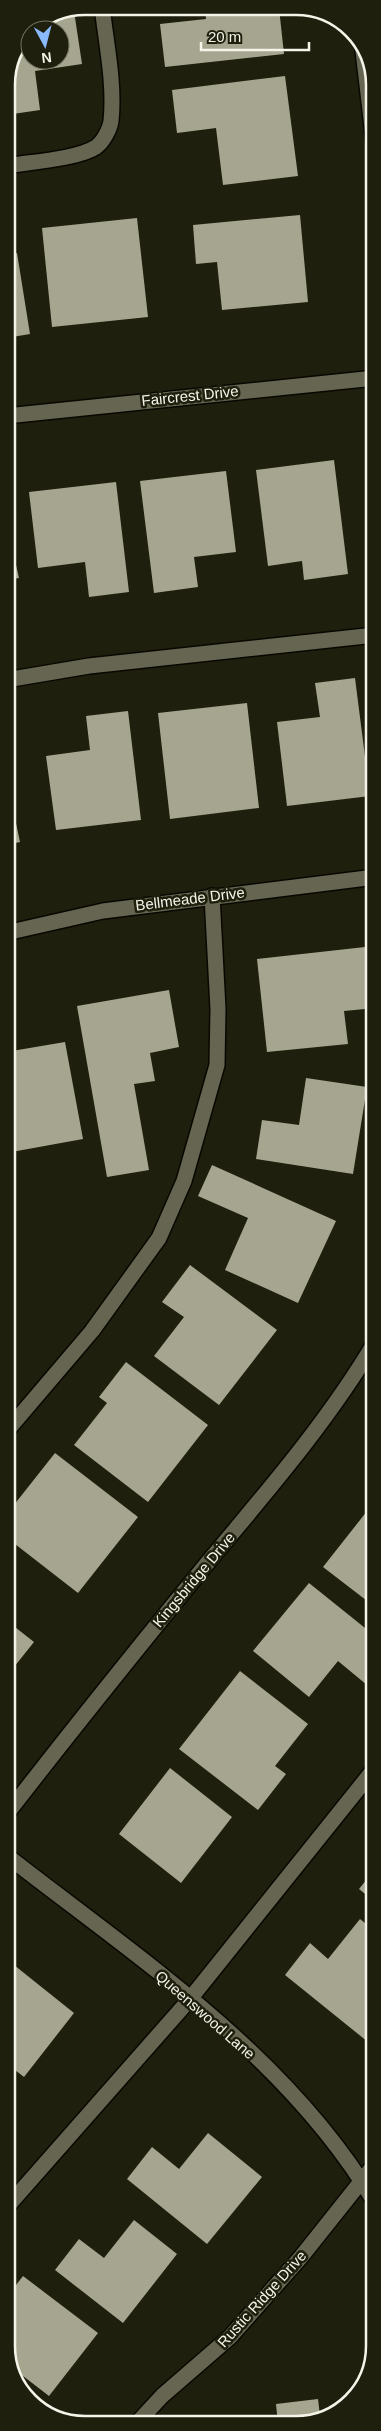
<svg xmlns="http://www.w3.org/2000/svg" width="381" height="2431" font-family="Arial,sans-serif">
<rect width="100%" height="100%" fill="#1f1f0d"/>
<path fill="#a6a690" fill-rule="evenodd" d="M205,8H279L284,54L165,67L160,24L206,19Z
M74,11L82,64L35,71L40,110L6,115V80L30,29ZM30,30H60V60H30Z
M285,76L298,176L223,185L216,128L177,133L172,90Z
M300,215L308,302L222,310L217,262L196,264L193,225Z
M137,218L148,317L52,327L42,228Z
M17,253L30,334L6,338V255Z
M334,460L348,574L304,580L302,561L268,566L256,470Z
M226,471L236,552L194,557L198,587L154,593L140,481Z
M116,482L129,592L89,597L85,562L38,568L29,492Z
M7,526L19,578L6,580V526Z
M355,678L370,796L287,806L277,722L320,717L315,683Z
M247,703L259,808L170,819L158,713Z
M128,711L141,820L56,830L46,756L90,750L86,716Z
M7,781L20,842L6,845V781Z
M374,946L375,1008L344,1011L348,1044L267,1052L257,959Z
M169,990L179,1047L150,1053L155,1081L134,1084L149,1170L107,1177L77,1006Z
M65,1042L83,1139L6,1153V1052Z
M306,1078L367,1087L353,1174L256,1159L262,1120L299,1125Z
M212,1165L336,1221L298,1303L225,1270L248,1218L198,1196Z
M190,1265L277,1330L219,1405L154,1356L184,1317L162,1302Z
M126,1362L208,1425L148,1502L74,1445L107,1403L99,1397Z
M55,1453L138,1517L78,1593L6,1537V1515Z
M375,1501V1607L323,1567Z
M309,1583L375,1636V1675L367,1685L338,1661L309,1697L253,1651Z
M6,1620L34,1642L6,1677Z
M240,1671L308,1724L275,1766L286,1774L258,1810L179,1749Z
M170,1768L232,1817L181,1883L119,1834Z
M375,1869V1902L359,1889Z
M360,1919L375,1931V2034L368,2042L285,1975L310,1943L328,1959Z
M14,1965L74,2013L24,2077L6,2063V1975Z
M208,2133L262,2177L207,2244L127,2179L152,2147L179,2169Z
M134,2220L177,2254L123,2323L55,2270L79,2239L104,2258Z
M23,2276L98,2333L49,2396L14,2369L6,2351V2298Z
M318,2399L320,2416L301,2425L278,2424L276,2404Z"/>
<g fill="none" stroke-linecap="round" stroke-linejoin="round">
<defs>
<path id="lane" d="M6,166C29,162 78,159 96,147C103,142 110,129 111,121C115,84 106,43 102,6
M6,680L89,666L375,635
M6,1432L92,1331L159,1238L184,1181L217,1065L218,1009L212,896
M6,2208L190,1999L375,1768"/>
<path id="street" d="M6,416L375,378
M6,933L103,911L375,877
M6,1855C138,1958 288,2056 375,2203
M137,2423L162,2396L230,2337L301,2257L375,2164"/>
<path id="secondary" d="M363,51L375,153
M6,1815C71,1731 137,1649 204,1567C264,1495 327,1423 375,1342"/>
</defs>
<use href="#lane" stroke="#090800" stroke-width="18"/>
<use href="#street" stroke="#090800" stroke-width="18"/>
<use href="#secondary" stroke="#090800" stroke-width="18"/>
<use href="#lane" stroke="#666551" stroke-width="15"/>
<use href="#street" stroke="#666551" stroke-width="15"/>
<use href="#secondary" stroke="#666551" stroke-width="15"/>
</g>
<g text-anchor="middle" stroke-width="5" stroke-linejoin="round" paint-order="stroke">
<g font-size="15" fill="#f5f4e9" stroke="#1f1f0d">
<text transform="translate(190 396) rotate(-6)" y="5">Faircrest Drive</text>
<text transform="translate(190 899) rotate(-7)" y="5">Bellmeade Drive</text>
<text transform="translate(194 1580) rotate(-50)" y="5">Kingsbridge Drive</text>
<text transform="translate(205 2015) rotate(41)" y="5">Queenswood Lane</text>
<text transform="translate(262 2299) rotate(-48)" y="5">Rustic Ridge Drive</text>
</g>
</g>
<path d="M0 0H381V2431H0ZM85 15H296A70 70 0 0 1 366 85V2346A70 70 0 0 1 296 2416H85A70 70 0 0 1 15 2346V85A70 70 0 0 1 85 15Z" fill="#1f1f0d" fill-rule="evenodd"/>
<path fill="none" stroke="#f5f4e9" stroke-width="2.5" d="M85 15H296A70 70 0 0 1 366 85V2346A70 70 0 0 1 296 2416H85A70 70 0 0 1 15 2346V85A70 70 0 0 1 85 15Z"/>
<g transform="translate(45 45) rotate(173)"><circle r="24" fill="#1f1f0d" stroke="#757465"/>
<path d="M0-4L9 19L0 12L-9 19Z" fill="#89bafc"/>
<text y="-8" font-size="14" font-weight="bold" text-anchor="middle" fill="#f5f4e9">N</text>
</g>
<path d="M201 42v8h108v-8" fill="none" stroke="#f5f4e9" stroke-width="2.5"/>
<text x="208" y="42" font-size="15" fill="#f5f4e9" stroke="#1f1f0d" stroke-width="4" paint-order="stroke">20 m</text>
</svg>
